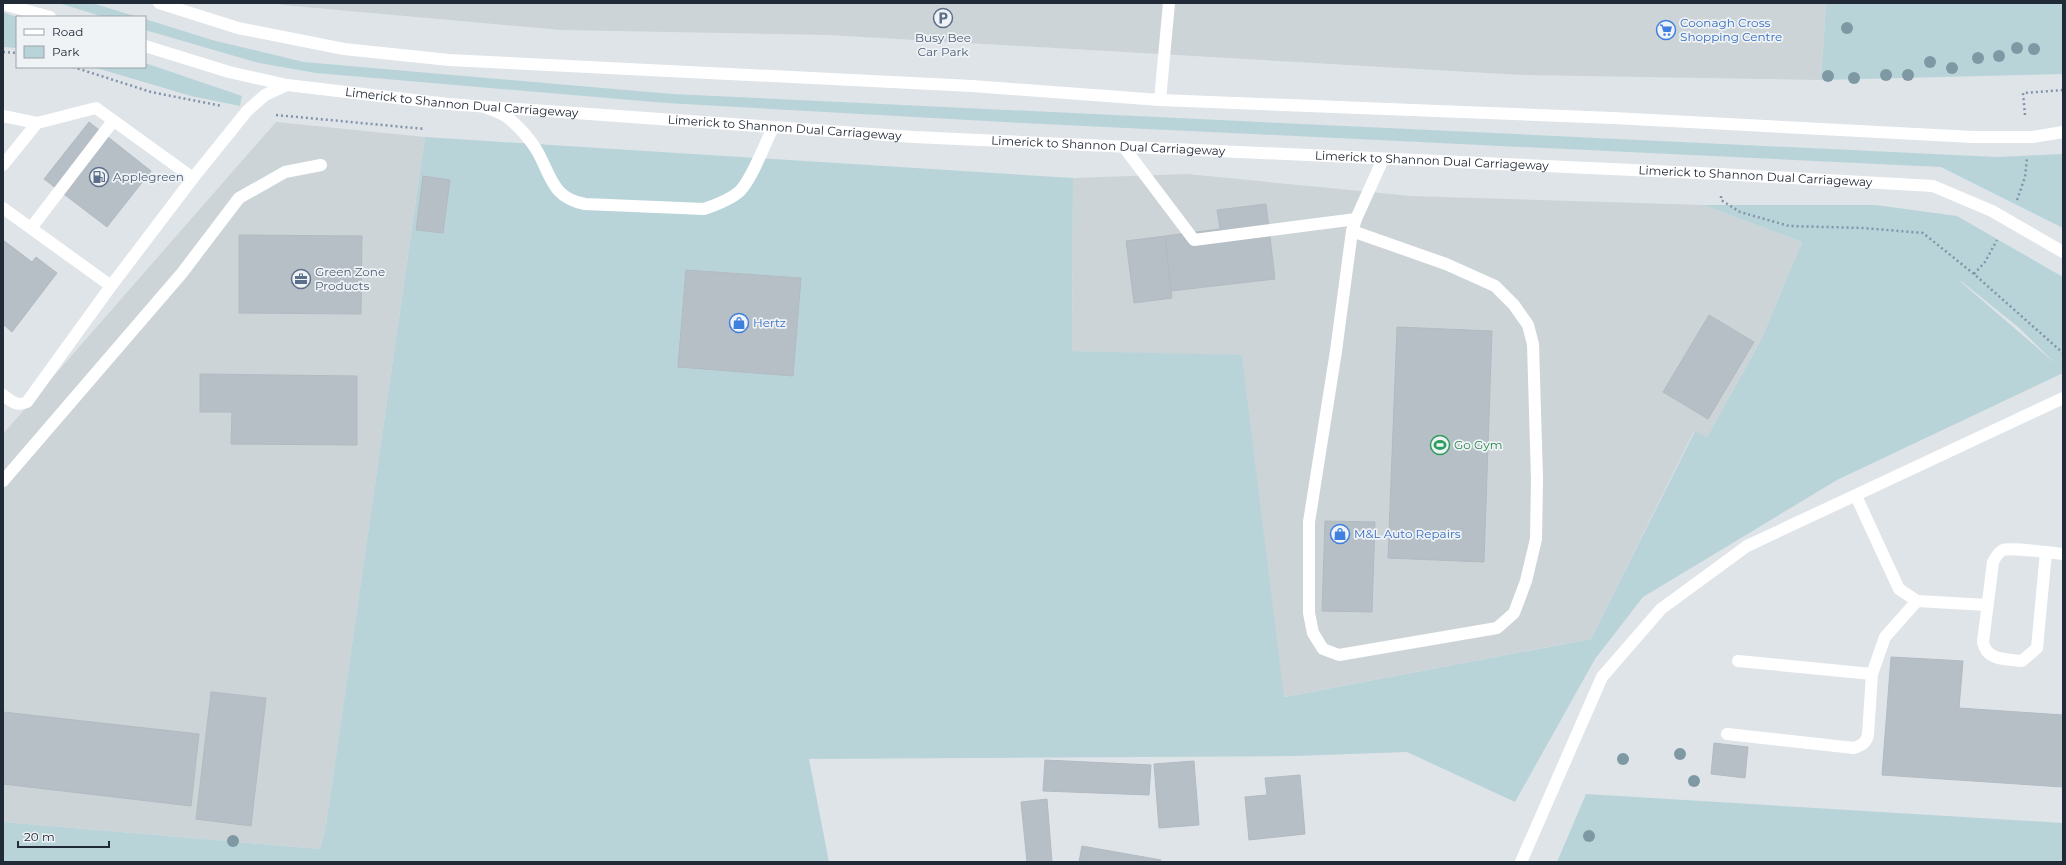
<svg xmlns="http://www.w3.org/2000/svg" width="2066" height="865" font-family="Montserrat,sans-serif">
<rect width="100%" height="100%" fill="#dfe4e9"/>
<path fill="#cdd4d8" d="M275,3H1826L1821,80L1522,75L829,35L561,30L283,5Z
M276,122L425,137L326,825L320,849L3,822V434Z
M1187,174L1411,196L1703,205L1802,242L1761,340L1707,437L1694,431L1591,639L1283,697L1242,356L1072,351L1073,178Z"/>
<path fill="#b9d4d9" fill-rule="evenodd" d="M58,3H92L138,17H104Z
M1826,3H2063V74L1821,80Z
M3,12L17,17V48L3,47Z
M145,19L212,40L304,62L672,94L1997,157L2063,154V228L1941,167L1022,123L666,103L316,73L259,63L145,30Z
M145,63L242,96L240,106L191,96L93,67H145Z
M425,137L1073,178L1072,351L1242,355L1284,697L1591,639L1695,431L1707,437L1761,340L1802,242L1703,205H1876L1957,216L2063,277V373L1837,480L1643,597L1595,659L1515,802L1407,752L1295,756L809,759L829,862H3V822L320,849L326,825ZM1961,281L2018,327L2056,364L1961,282Z
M1586,794L2063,823V862H1557Z"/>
<path fill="#b7bfc6" stroke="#b2bac2" d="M89,122L151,171L107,227L44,179Z
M423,176L450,180L443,233L416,230Z
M1266,204L1275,279L1171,291L1165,236L1220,229L1217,210Z
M239,235L362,236L361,314L239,313Z
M1165,236L1172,298L1134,303L1126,241Z
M3,240L32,262L36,257L57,273L12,332L3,324Z
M686,270L801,278L793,376L678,367Z
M1709,315L1754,342L1708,419L1663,392Z
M1397,327L1492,331L1484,562L1388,558Z
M200,374L357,376V445L231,444L232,412H200Z
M1325,521L1375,522L1372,612L1322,611Z
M1891,657L1963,661L1959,708L2063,715V787L1882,775Z
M211,692L266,698L251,826L196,819Z
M3,712L199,734L191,806L3,784Z
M1714,743L1748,747L1745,778L1711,774Z
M1045,760L1151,765L1149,795L1043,791Z
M1194,761L1199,825L1159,828L1154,764Z
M1300,775L1305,834L1249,840L1245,797L1267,795L1265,778Z
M1047,799L1052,862H1027L1021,802Z
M1082,846L1161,860L1160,862H1079Z"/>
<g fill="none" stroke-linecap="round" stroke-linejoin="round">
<path stroke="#8293aa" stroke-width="2.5" stroke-dasharray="2 3" stroke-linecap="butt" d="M3,52L17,53
M73,67L151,92L222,106
M276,115L425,129
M2025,115L2023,93L2063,90
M1721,196V200L1740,212L1789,226L1863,228L1923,233L1974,274L2063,353
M2017,200L2025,177L2027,158
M1974,274L1985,262L1997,240"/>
<path stroke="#fff" stroke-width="12" d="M1160,100L1169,3
M487,108C493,110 501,113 507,117C517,125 529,138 536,149C551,174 551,198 585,204L704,209C716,205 730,200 740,191C753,177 764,145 773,128
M3,116L37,123L96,108L193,178
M1123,146L1194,240L1356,219L1383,159
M3,165L37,123
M3,208L111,286L27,402C17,407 11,401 3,395
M31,228L113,121
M1352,231L1446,264L1495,286L1514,305L1528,325L1533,344L1537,479L1536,539L1526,581L1514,613L1497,628L1339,655L1323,649L1313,633L1309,613V522L1336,351L1352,231L1356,219
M111,286L193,178L247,111L265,95L287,85
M3,481L182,273L239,198L285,172L321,165
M1856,496L1899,589L1917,601L1987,605
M2046,552L2037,648L2022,661C2007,659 1986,661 1983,642L1993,562C1995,558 1999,552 2003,550C2012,547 2051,553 2063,554
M1738,661L1872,674L1885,637L1917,601
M1727,734L1854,748C1862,745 1866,743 1868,735L1872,674"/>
<path stroke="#fff" stroke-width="12" d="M1521,862L1602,677L1661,609L1747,546L2063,398"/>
<g stroke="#fff" stroke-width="12">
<path d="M159,3L238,28L344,49L449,60L972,86L1160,100L1613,118L1973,137H2032L2063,132"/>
<path d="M3,4L50,17"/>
<path id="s1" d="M145,46L229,72L287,85L448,104L914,137L1719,174L1933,186L1992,211L2063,252"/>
</g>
</g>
<g fill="#7e99a3">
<circle cx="1847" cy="28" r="6"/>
<circle cx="2017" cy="48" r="6"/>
<circle cx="2034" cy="49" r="6"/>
<circle cx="1999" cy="56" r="6"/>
<circle cx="1978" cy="58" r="6"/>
<circle cx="1930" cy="62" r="6"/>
<circle cx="1952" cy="68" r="6"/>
<circle cx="1886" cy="75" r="6"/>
<circle cx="1908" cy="75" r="6"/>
<circle cx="1828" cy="76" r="6"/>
<circle cx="1854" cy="78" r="6"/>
<circle cx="1680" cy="754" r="6"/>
<circle cx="1623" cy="759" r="6"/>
<circle cx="1694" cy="781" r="6"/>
<circle cx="1589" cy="836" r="6"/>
<circle cx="233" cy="841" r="6"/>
</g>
<defs>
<symbol id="parking-ring" viewBox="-11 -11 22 22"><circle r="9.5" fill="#eff3f6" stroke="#5c6f8a" stroke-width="1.5"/><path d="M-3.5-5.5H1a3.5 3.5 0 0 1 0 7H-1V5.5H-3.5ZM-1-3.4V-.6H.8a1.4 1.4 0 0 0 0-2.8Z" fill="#5c6f8a"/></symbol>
<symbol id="supermarket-ring" viewBox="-11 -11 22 22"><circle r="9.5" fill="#eff3f6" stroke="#3f7fe0" stroke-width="1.5"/><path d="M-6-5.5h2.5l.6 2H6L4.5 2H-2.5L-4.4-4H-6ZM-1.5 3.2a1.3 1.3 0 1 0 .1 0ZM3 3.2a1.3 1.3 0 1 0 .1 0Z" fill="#3f7fe0"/></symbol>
<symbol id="fuel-ring" viewBox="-11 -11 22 22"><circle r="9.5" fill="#eff3f6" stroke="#5c6f8a" stroke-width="1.5"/><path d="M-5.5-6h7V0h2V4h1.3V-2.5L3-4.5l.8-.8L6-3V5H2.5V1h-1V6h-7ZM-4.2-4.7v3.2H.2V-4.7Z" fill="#5c6f8a"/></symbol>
<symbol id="office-ring" viewBox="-11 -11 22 22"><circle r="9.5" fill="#eff3f6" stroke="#5c6f8a" stroke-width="1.5"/><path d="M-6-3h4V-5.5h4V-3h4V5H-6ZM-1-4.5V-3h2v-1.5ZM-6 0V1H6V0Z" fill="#5c6f8a"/></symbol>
<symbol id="shop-ring" viewBox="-11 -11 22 22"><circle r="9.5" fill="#eff3f6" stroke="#3f7fe0" stroke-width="1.5"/><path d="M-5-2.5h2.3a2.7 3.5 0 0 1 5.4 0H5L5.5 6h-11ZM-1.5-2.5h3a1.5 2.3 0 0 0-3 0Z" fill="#3f7fe0"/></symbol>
<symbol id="stadium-ring" viewBox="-11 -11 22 22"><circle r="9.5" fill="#eff3f6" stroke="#2e9e5b" stroke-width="1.5"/><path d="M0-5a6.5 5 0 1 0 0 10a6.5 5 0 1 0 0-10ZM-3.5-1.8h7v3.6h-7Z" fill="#2e9e5b"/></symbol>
</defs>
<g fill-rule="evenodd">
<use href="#parking-ring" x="932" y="7" width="22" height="22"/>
<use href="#supermarket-ring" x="1655" y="19" width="22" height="22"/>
<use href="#fuel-ring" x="88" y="166" width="22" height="22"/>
<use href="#office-ring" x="290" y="268" width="22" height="22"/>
<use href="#shop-ring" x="728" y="312" width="22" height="22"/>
<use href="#stadium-ring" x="1429" y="434" width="22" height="22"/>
<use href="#shop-ring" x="1329" y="523" width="22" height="22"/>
</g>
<g text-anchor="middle" stroke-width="3.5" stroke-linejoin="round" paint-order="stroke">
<g font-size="12" fill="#366cbe" stroke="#eff3f6" text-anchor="start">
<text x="1680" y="27">Coonagh Cross<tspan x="1680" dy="14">Shopping Centre</tspan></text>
<text x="753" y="327">Hertz</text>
<text x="1354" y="538">M&amp;L Auto Repairs</text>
</g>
<g font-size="12" fill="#4e5e75" stroke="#eff3f6" text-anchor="start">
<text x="943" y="42" text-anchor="middle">Busy Bee<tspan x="943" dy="14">Car Park</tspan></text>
<text x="113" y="181">Applegreen</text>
<text x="315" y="276">Green Zone<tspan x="315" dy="14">Products</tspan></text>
</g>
<g font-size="12" fill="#212a37" stroke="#eff3f6">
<text dy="4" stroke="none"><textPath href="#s1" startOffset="323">Limerick to Shannon Dual Carriageway</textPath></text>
<text dy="4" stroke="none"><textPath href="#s1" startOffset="647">Limerick to Shannon Dual Carriageway</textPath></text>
<text dy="4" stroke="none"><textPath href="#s1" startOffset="971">Limerick to Shannon Dual Carriageway</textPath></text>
<text dy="4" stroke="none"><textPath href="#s1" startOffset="1295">Limerick to Shannon Dual Carriageway</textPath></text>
<text dy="4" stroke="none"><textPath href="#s1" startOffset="1619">Limerick to Shannon Dual Carriageway</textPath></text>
</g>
<g font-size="12" fill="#27864d" stroke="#eff3f6" text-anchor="start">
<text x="1454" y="449">Go Gym</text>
</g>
</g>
<rect width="2066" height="865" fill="none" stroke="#212a37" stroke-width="8"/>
<rect x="16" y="16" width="130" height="52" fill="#eff3f6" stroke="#9da3aa"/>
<rect x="24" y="29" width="20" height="6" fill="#ffffff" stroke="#9da3aa"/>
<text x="52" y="36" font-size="12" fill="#212a37">Road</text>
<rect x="24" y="46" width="20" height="12" fill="#b9d4d9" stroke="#9da3aa"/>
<text x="52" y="56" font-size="12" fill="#212a37">Park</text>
<path d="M18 841v6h91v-6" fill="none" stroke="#212a37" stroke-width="2"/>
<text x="24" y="841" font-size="12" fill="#212a37" stroke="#eff3f6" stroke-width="3" paint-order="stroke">20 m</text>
</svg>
